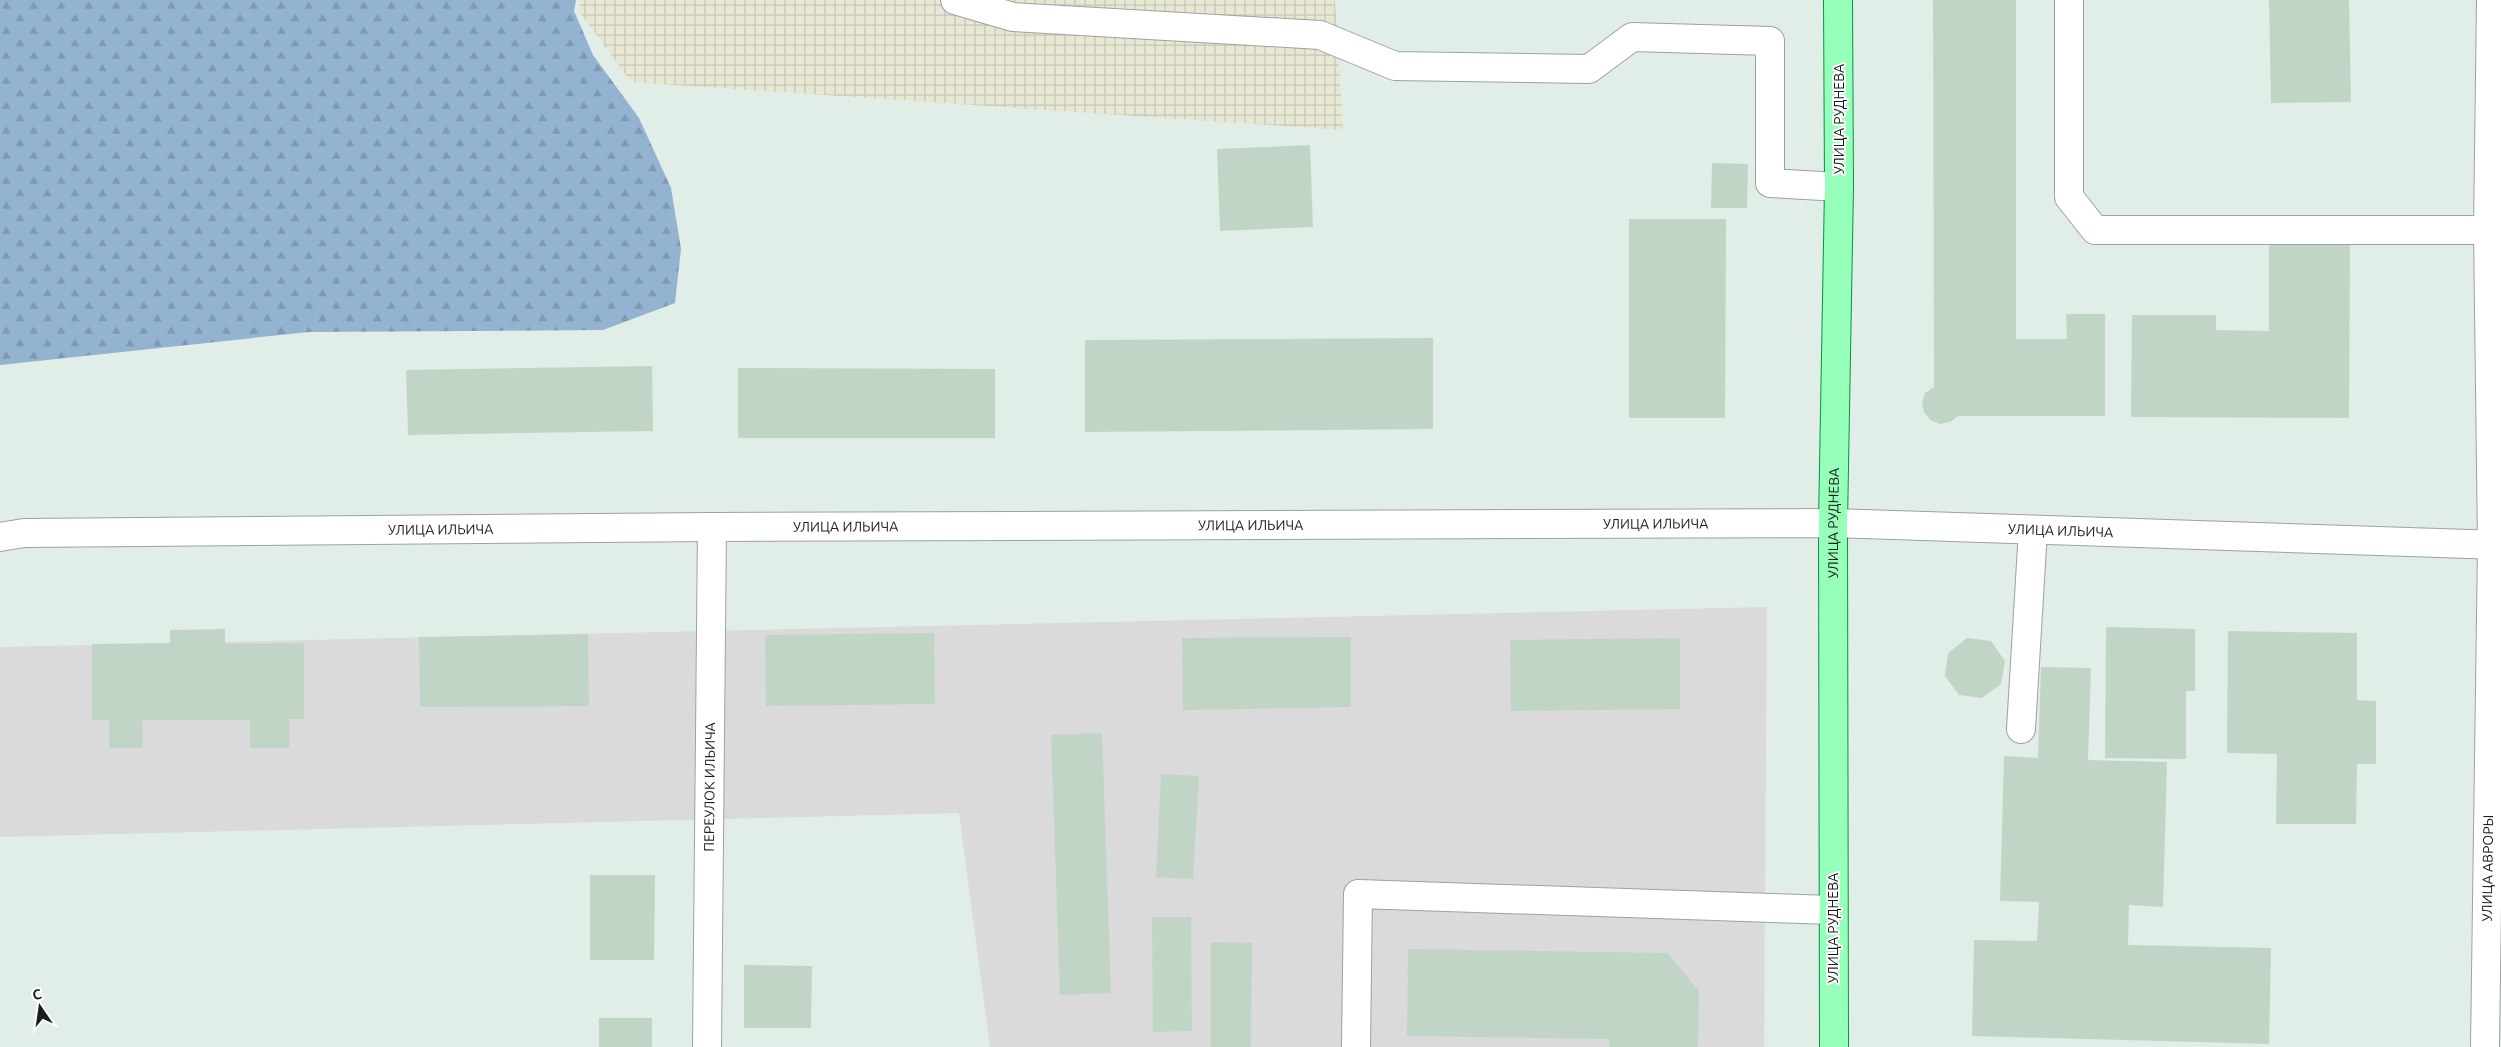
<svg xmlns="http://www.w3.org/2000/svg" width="2501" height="1047" font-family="Ubuntu,sans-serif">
<defs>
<pattern id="industrial-grid" width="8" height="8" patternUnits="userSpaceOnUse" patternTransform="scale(1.25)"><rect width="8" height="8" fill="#e8e7d3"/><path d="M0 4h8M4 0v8" fill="none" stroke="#c6c6b5"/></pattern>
<pattern id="forest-firs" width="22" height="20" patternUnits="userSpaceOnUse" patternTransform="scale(1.25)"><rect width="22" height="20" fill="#93b3d0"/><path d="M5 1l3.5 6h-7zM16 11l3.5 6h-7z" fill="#7e99b2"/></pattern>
</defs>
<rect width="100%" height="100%" fill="#e1eee7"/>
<path fill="#d9dad9" d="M1767,607L1764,1047H990L959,813L0,837V647Z"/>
<path fill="url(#industrial-grid)" d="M581,0H1335L1343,130L631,82L578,10Z"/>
<path fill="url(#forest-firs)" d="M0,0H576L574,11L593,55L639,118L671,188L681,249L675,303L603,330L309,332L0,365Z"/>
<path fill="#c1d5c6" d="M1933,0H2016V339H2067L2066,314H2105V416H1958L1950,422L1940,424L1930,420L1924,412L1922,403L1925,393L1934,387Z
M2269,0H2349L2351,102L2271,103Z
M1310,145L1313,227L1220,231L1217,149Z
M1712,163L1748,164L1747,208H1711Z
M1629,219H1726L1725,418H1629Z
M2269,241H2350L2349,418L2131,417L2132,315H2216V330L2269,331Z
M1433,338V429L1085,432V340Z
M652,366L653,431L408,435L406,370Z
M738,368L995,369V438H738Z
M2106,627L2195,629V691H2186V759L2105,758Z
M225,629V644L304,643V719H289V748H250V720H142L143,748H109V720H92V644L170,643V630Z
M2228,631L2357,633V700L2376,701V764H2357L2356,824H2276L2277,754L2227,753Z
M934,633L935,704L766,706L765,635Z
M588,634L589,706L420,707L419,637Z
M1351,637V707L1183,710L1182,638Z
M1680,638V709L1511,711L1510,640Z
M1967,638L1991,641L2005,661L2001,684L1982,698L1959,695L1945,676L1948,653Z
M2041,667L2091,668L2088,760L2167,762L2163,907L2129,905L2128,945L2271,948L2269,1044L1972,1036L1974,940L2037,941L2039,902L2000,901L2004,756L2038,758Z
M1102,733L1111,993L1060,995L1051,735Z
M1161,774L1199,776L1193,879L1156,877Z
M590,875H655L654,960H590Z
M1152,917H1191L1192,1031L1153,1032Z
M1211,942L1252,943L1251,1047H1211Z
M1408,949L1668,953L1699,991L1698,1047H1609V1039L1407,1036Z
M744,965L812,966L811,1028H744Z
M599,1018H652V1047H599Z"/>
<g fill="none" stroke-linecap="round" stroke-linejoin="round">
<defs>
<g id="minor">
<path d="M955,0L1013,17L1320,35L1395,66L1589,69L1632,37L1770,41V183L1839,187"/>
<path d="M2069,0V197L2095,230H2488"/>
<path id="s1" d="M0,537L24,533L712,527L1833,523L2501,545"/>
<path d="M2021,729L2033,530"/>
<path id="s2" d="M707,1047L712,527"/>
<path d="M1356,1047L1358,894L1832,910"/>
<path id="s3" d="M2485,1047L2492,545L2488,230L2491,0"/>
</g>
<g id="major">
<path id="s4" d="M1834,1047L1833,523L1839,187L1838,0"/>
</g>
</defs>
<use href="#minor" stroke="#a0a0a0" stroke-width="30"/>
<use href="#major" stroke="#009542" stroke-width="30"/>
<use href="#minor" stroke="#fff" stroke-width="28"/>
<use href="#major" stroke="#96ffba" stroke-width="28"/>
</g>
<g text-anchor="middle" stroke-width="4" stroke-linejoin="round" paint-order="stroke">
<g font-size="14" fill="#1c1c1c" stroke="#fff">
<text transform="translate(1839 119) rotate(-90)" y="5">УЛИЦА РУДНЕВА</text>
<text dy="5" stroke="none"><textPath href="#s4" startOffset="524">УЛИЦА РУДНЕВА</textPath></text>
<text dy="5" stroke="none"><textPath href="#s1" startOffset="1656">УЛИЦА ИЛЬИЧА</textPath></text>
<text dy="5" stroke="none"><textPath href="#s1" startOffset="1251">УЛИЦА ИЛЬИЧА</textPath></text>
<text dy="5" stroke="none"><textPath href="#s1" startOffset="846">УЛИЦА ИЛЬИЧА</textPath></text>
<text dy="5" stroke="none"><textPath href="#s1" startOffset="441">УЛИЦА ИЛЬИЧА</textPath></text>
<text dy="5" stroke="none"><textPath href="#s1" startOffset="2061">УЛИЦА ИЛЬИЧА</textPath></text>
<text dy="5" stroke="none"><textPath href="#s2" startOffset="260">ПЕРЕУЛОК ИЛЬИЧА</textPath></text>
<text dy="5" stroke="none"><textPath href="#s3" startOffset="179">УЛИЦА АВРОРЫ</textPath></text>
<text transform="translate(1833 928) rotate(-90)" y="5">УЛИЦА РУДНЕВА</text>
</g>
</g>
<g transform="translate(40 1007) rotate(347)" stroke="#ffffff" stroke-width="4" paint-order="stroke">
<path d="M0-4L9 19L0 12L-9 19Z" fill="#1c1c1c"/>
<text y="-8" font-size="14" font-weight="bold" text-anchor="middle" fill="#1c1c1c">С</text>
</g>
</svg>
